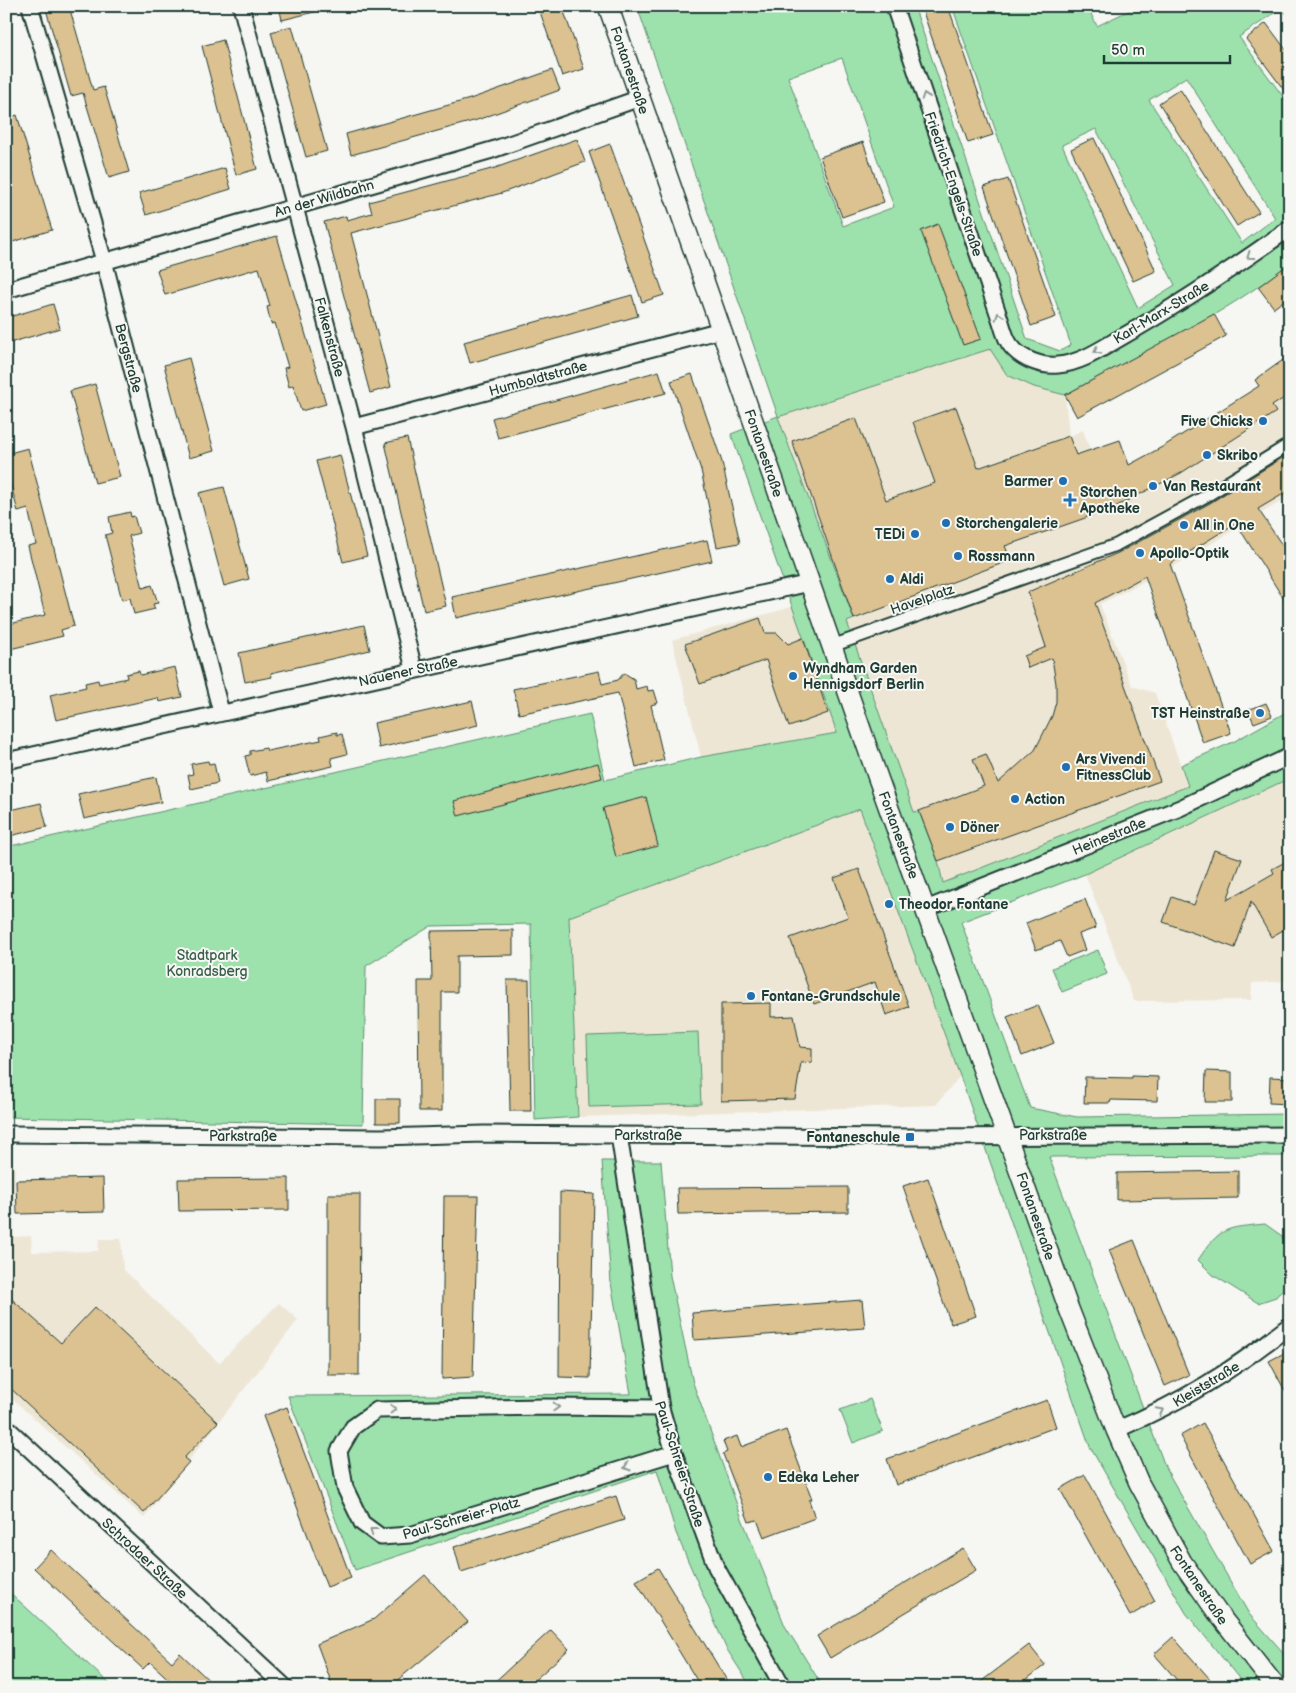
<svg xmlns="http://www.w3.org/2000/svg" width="1296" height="1693" font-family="'Balsamiq Sans',sans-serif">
<rect width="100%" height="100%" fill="#f6f6f2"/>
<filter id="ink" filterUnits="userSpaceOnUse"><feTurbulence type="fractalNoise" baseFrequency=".02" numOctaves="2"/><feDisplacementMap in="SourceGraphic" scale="10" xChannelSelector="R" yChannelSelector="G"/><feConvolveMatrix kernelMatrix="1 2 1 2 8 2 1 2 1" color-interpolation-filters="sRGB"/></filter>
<g filter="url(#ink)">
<path fill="#eee6d5" d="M991,348L1034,387L1065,395L1069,436L1083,430L1090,450L1120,440L1128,462L1131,463L1164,445L1258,386L1255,380L1290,355V496L1178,564L1100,604L1132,686L1155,693L1188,786L943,883L938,861L919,811L914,813L847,621L854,619L778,416Z
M792,607L838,733L701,757L672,640Z
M1290,778V981L1252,983L1251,1000L1134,1001L1085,874Z
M860,809L960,1076L936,1105L578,1117L569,917Z
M6,1167H15L14,1237L31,1236L32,1252L98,1251L99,1239H121L123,1269L219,1363L279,1303L298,1320L144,1518L6,1393Z"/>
<path fill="#9de1ad" stroke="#5e8f70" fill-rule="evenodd" d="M637,6H914L1027,339L1060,351L1071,345L952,6H1087L1097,26L1138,6H1290V19L1282,8L1239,37L1290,106V263C1222,317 1141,354 1065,395L1034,387L1007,375L990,349L778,417L854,619L847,622L914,812L919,811L938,861L943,883L1188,786L1181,765L1233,742L1290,710V778L1085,874L961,922L1030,1108L1077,1117L1290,1114V1156L1049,1157L1166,1469L1249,1614L1290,1660V1687H1246L1186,1613L1090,1447L960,1076L860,809L569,917L578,1117L535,1120L531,924L431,926L366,966L363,1124L6,1117V847L590,714L605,780L701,757L837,733L731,434L778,416ZM842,58L894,207L843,226L788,77ZM1186,77L1275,218L1242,243L1149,100ZM1096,129L1175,285L1138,308L1062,145Z
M1098,950L1107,974L1062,992L1052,968Z
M698,1032L701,1104L589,1107L587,1036Z
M602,1161H661L670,1276L693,1383L741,1516L785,1626L823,1687H751L726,1648L676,1533L657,1470L355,1570L288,1396L631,1394L611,1283Z
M1265,1224L1282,1236L1290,1250V1280L1276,1297L1258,1303L1213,1275L1198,1260C1221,1226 1226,1228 1265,1224Z
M870,1399L883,1431L853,1443L840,1410Z
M6,1589L113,1687H6Z"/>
<path fill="#dcc191" stroke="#1f3d34" d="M45,6H69L93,90L104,87L129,172L109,178L83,93L71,96Z
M279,6H318V11L282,20Z
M538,6H562L584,69L562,76Z
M921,6H948L993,135L968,143Z
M1266,23L1290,55V98L1246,39Z
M292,26L327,151L306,157L271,32Z
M223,40L257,169L236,175L202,46Z
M552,70L560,90L477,120L351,155L346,134L470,99Z
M1180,89L1259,212L1237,226L1159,103Z
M17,115L52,230L6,244V184L12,183L6,165V119Z
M1094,138L1156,271L1133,281L1071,149Z
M577,139L585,162L502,193L351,233L391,387L370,393L324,222L346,216L347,220L372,213L369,202L495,168Z
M863,142L884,202L842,217L820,157Z
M610,144L664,295L642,302L589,152Z
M225,168L231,189L146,215L139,193Z
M1008,179L1056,317L1031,326L984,187Z
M938,224L981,339L963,345L921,231Z
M277,236L326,404L301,411L293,385L289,387L284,368L288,367L275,323L271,324L267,307L270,306L259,268L165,295L157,270Z
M1290,263V296L1274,308L1258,287Z
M632,295L638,316L470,363L464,342Z
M53,304L60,328L6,344V318Z
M1214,314L1226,336L1077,417L1065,395Z
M1290,355V394L1272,406L1276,412L1181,473L1111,509L1005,546L1011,560L854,619L792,441L856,418L886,500L935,483L913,422L956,407L978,468L1069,436L1076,455L1120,440L1129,465L1164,446L1259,386L1255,380Z
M189,358L214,451L189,458L164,365Z
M659,371L666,393L498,438L492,418Z
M692,374L722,462L740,543L717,547L701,470L671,381Z
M95,384L120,477L95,483L70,391Z
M407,438L446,606L424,611L385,443Z
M28,448L74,626L61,630L63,636L6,650V625L45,615L28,546L36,544L28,509L18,512L6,466V454Z
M1290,453V490L1258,509L1290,557V609L1236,523L1170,564L1231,733L1203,743L1145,576L1095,603L1160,781L938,861L919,811L984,786L973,759L986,754L998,783L1035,750L1052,716L1056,702V684L1052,658L1028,668L1024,656L1046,647L1028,592L1120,552L1210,503Z
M340,455L367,556L343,562L316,461Z
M224,487L249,579L224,586L199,493Z
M130,512L131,517L134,516L139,533L129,536L143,588L152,585L158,603L153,604L155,609L134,614L130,598L122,600L105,535L112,533L109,517Z
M707,540L712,561L456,618L452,597Z
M760,618L765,633H777L788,644L803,638L828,713L789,727L766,660L700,684L685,644Z
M364,625L370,650L271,673L272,677L245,682L239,653Z
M175,667L182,697L159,702L158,698L56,720L50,695L86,687L85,683L98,680L99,684L127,678L126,674L139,671L140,675Z
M599,671L602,684L618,680L624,673L634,679L636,689L647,686L648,691L654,690L658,703L651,705L664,760L636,767L618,693L519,714L513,689Z
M472,701L478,725L379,748L374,723Z
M1266,703L1272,716L1254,723L1248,710Z
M337,732V735L342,734L347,754L331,758L333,766L268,781L266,772L250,776L245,756L250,755V751L266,748L267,751L321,740L320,736Z
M208,761L209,764L214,763L218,783L191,789L188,775L193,774L191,764Z
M598,763L602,778L458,816L454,801Z
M156,777L161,802L84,819L78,794Z
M646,797L658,846L616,857L603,808Z
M41,803L47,827L6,837V811Z
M1214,850L1242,859L1227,900L1274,873L1272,869L1285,862L1290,870V926L1271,937L1251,902L1235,948L1163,922L1172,897L1194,905Z
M859,869L909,1007L886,1015L875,982L814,1004L790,938L848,917L834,878Z
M1085,899L1096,928L1079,934L1085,950L1067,957L1060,941L1036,950L1026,923Z
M513,930V955L457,956V992H442V1111H419L418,981H432L431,931Z
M507,980H529L531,1111H510Z
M771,1003V1017L794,1016L800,1047L812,1048V1062L801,1063L795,1099L721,1101V1004Z
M1038,1005L1054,1043L1022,1056L1007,1017Z
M1206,1071L1232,1072V1102H1205Z
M1132,1076L1158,1077L1157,1101L1111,1100L1110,1103H1084L1085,1077L1132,1078Z
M1270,1077L1290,1078V1104L1269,1103Z
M376,1099H400V1123H376Z
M1238,1171V1198L1117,1200V1173Z
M103,1178L104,1212L17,1214L16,1180Z
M289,1178V1210L179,1211L178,1179Z
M928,1178L976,1316L951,1324L903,1186Z
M848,1187V1212L678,1214L677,1188Z
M560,1192L594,1194L590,1378L559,1377Z
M328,1194H360L359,1375H328Z
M444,1196H478L473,1377L442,1379Z
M1134,1240L1189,1375L1165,1386L1109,1250Z
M6,1294L61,1343L95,1307L218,1422L184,1458L189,1462L144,1513L6,1384Z
M862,1300L865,1328L694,1340L692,1313Z
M1290,1350V1400L1269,1361Z
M1047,1400L1056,1427L896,1485L887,1459Z
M287,1407L351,1578L327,1587L263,1416Z
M1203,1423L1274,1551L1250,1564L1180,1436Z
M786,1430L812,1499L809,1500L815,1518L764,1537L757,1520L749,1522L723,1454L727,1452L723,1441L737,1436L741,1447Z
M1085,1475L1155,1601L1130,1616L1060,1489Z
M616,1496L624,1520L461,1572L454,1547Z
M963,1548L976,1570L830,1658L817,1636Z
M51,1550L172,1662L180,1653L216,1687H177L150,1662L143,1669L34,1568Z
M658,1568L731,1687H701L636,1581Z
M425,1575L468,1622L394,1683L384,1687H333L317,1644L374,1619Z
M551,1630L569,1649L527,1687H489Z
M1173,1637L1217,1687H1183L1154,1654Z
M1029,1645L1045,1665L1017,1687H974Z"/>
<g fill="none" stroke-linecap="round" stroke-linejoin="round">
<defs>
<path id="pedestrian" d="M832,646L1116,545L1206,496L1290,444"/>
<path id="minor" d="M30,6L104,261L221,712
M241,6L354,427L414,669
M894,6L1001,322C1003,329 1006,340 1011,346C1021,359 1042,367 1058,365C1081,363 1101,349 1120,338C1179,305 1235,267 1290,228
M6,290L492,150L640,98
M354,427L721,330
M6,761L810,583
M926,909L1180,808L1290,756
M6,1134L381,1137L484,1134L910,1137L1290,1135
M619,1135L661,1408L674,1453L716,1567L783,1687
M661,1408L545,1407L377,1410L353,1427L339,1451L345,1488L362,1523L381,1537L410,1535L674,1453
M6,1427L285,1687
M1116,1430C1184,1401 1232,1371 1290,1325"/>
<path id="tertiary" d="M608,6L878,778L1067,1304L1116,1430L1139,1483L1182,1562L1217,1612L1276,1687"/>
</defs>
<use href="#pedestrian" stroke="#1f3d34" stroke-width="15"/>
<use href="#minor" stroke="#1f3d34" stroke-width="19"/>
<use href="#tertiary" stroke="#1f3d34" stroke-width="22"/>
<use href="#pedestrian" stroke="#f6f6f2" stroke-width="11"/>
<use href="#minor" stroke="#f6f6f2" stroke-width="15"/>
<use href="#tertiary" stroke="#f6f6f2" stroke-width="19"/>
</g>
<defs><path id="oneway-chevron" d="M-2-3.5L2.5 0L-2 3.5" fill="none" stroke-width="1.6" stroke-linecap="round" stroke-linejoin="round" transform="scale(1.25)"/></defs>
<g stroke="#8a9a93">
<use href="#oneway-chevron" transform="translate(925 96) rotate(-109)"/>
<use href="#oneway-chevron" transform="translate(1250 256) rotate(144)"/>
<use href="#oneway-chevron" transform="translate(999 316) rotate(-109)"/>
<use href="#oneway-chevron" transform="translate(1097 351) rotate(151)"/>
<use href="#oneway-chevron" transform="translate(556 1407) rotate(2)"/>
<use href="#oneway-chevron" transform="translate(393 1409) rotate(-1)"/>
<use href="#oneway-chevron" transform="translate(1160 1411) rotate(-27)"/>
<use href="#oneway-chevron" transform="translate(627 1467) rotate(163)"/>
<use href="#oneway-chevron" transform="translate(373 1531) rotate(-142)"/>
</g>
</g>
<g fill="#1f6fb2" stroke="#f6f6f2" stroke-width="2">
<circle cx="1263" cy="421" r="5"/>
<circle cx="1207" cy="455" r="5"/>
<circle cx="1063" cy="481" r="5"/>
<circle cx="1153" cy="486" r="5"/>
<path d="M1067.5 492.5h5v5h5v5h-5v5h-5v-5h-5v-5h5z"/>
<circle cx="946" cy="523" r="5"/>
<circle cx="1184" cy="525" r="5"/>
<circle cx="915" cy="534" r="5"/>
<circle cx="1140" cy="553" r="5"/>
<circle cx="958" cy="556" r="5"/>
<circle cx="890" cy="579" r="5"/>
<circle cx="793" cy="676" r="5"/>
<circle cx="1260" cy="713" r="5"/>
<circle cx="1066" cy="767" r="5"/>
<circle cx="1015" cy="799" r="5"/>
<circle cx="950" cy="827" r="5"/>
<circle cx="889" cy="904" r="5"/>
<circle cx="751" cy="996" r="5"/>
<rect x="905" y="1132" width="10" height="10" rx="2.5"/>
<circle cx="768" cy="1477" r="5"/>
</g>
<g text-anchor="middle" stroke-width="4" stroke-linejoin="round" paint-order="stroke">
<g font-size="14" fill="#1f3d34" stroke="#f6f6f2">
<text transform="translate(630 70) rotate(71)" y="5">Fontanestraße</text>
<text transform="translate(954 184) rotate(71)" y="5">Friedrich-Engels-Straße</text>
<text transform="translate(324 198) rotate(-16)" y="5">An der Wildbahn</text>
<text transform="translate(1161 312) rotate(-31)" y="5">Karl-Marx-Straße</text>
<text transform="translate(330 337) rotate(75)" y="5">Falkenstraße</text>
<text transform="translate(129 358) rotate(75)" y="5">Bergstraße</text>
<text transform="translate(538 378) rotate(-15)" y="5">Humboldtstraße</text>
<text transform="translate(764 453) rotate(71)" y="5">Fontanestraße</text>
<text transform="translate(922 599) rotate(-19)" y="5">Havelplatz</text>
<text transform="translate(408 671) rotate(-12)" y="5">Nauener Straße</text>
<text transform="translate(899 835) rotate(70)" y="5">Fontanestraße</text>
<text transform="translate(1109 836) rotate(-22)" y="5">Heinestraße</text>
<text x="648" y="1140">Parkstraße</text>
<text x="1053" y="1140">Parkstraße</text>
<text x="243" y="1141">Parkstraße</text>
<text transform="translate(1036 1216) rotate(71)" y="5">Fontanestraße</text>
<text transform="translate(1206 1384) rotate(-31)" y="5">Kleiststraße</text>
<text transform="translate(680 1464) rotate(72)" y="5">Paul-Schreier-Straße</text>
<text transform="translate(461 1518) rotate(-16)" y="5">Paul-Schreier-Platz</text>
<text transform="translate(145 1558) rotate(43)" y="5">Schrodaer Straße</text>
<text transform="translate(1199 1585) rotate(56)" y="5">Fontanestraße</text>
</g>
<g font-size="14" font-weight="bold" fill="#1f3d34" stroke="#f6f6f2" text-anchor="start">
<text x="1253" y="426" text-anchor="end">Five Chicks</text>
<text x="1217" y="460">Skribo</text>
<text x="1053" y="486" text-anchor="end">Barmer</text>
<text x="1163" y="491">Van Restaurant</text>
<text x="1080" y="497">Storchen<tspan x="1080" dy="16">Apotheke</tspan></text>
<text x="956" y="528">Storchengalerie</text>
<text x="1194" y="530">All in One</text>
<text x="905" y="539" text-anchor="end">TEDi</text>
<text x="1150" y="558">Apollo-Optik</text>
<text x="968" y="561">Rossmann</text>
<text x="900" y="584">Aldi</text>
<text x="803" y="673">Wyndham Garden<tspan x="803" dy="16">Hennigsdorf Berlin</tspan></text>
<text x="1250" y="718" text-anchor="end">TST Heinstraße</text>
<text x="1076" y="764">Ars Vivendi<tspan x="1076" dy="16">FitnessClub</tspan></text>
<text x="1025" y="804">Action</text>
<text x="960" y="832">Döner</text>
<text x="899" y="909">Theodor Fontane</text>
<text x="761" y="1001">Fontane-Grundschule</text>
<text x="900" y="1142" text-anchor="end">Fontaneschule</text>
<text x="778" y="1482">Edeka Leher</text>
</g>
<g font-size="14" fill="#385e4c" stroke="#f6f6f2">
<text x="207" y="960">Stadtpark<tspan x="207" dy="16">Konradsberg</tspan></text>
</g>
</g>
<rect width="1296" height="1693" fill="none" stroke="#f6f6f2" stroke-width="25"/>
<rect x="12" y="12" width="1271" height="1668" fill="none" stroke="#1f3d34" stroke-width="2" filter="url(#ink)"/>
<path d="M1104 55v8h126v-8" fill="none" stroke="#1f3d34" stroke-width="2.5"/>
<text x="1111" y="55" font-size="15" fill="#1f3d34" stroke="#f6f6f2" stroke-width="4" paint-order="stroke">50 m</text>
</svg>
